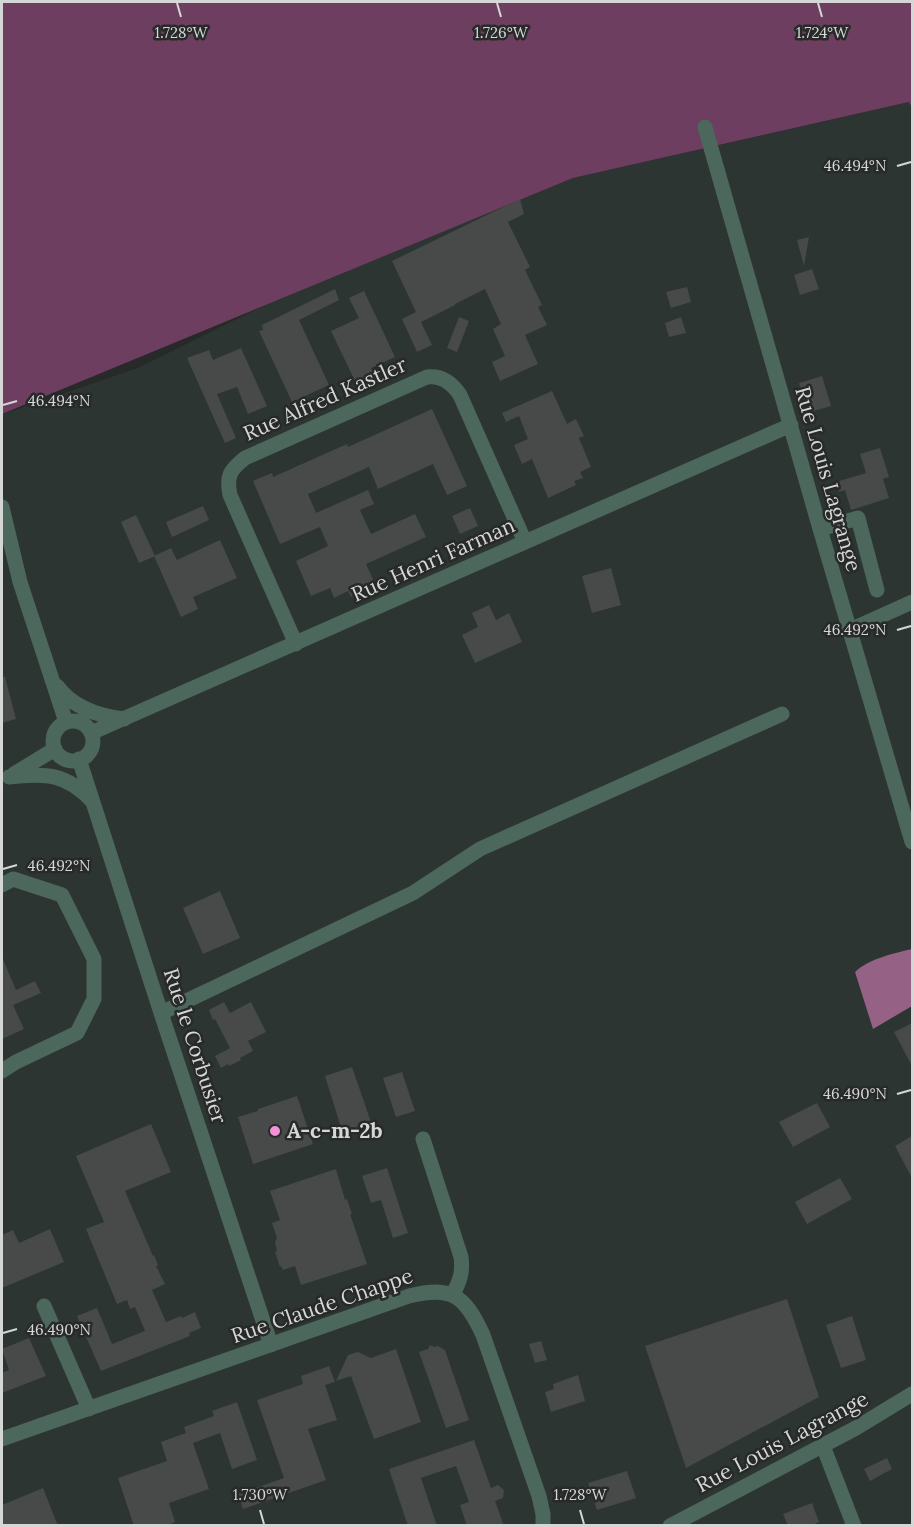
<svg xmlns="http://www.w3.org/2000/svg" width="914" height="1527" font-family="Lora,serif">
<rect width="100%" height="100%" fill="#272a29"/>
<path fill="#2c3531" d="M910,102L912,108V1525H2V412L3,414L138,368L275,300L573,178Z"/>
<path fill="#6d3e5f" d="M2,2H912V108L909,102L573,178L2,414Z"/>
<path fill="#956184" d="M912,949V1006L873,1029L855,972C868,959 895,953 912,949Z"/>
<path fill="#474a49" d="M520,199L524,214L508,222L530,267L525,270L542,305L538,307L547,325L525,335L538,364L500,381L492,362L505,356L493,329L501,324L485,289L455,304V305L421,322L432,345L417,352L402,319L416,312L392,261Z
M809,237L804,266L797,240Z
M812,269L819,289L800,295L794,275Z
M687,287L691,302L671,308L666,292Z
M335,289L339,300L299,320L329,385L292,402L259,331L263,330L262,325Z
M364,291L395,357L371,368L374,374L356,383L331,331L359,318L349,298Z
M459,317L469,321L457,352L447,348Z
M681,317L686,333L669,337L665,323Z
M241,348L267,406L248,414L237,387L217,394L236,438L225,443L187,358L209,350L213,360Z
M822,376L831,406L807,413L799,383Z
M552,391L567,424L576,419L584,436L579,438L591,467L580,472L583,478L574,481L576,485L548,498L532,459L522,464L514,445L528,439L519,416L506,422L502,413Z
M432,409L467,486L447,495L433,464L378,489L369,467L308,494L316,513L368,490L374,504L360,510L371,534L415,514L426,537L366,564L376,586L351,597L348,591L334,598L330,588L311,596L296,561L328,546L320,527L280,544L253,481L272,473L273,477L347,444L348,447Z
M880,448L889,477L883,479L889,498L851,510L845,490L839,492L836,482L866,473L860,454Z
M203,506L209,520L172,537L166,522Z
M470,508L478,526L460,534L452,516Z
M136,515L155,556L139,563L121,522Z
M220,540L237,578L193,597L198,609L181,617L154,556L171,548L177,560Z
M611,568L621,605L592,613L582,576Z
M489,605L496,620L509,613L522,642L475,663L462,635L478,627L472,613Z
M2,677H5L16,719L2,723Z
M220,891L240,938L203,954L183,908Z
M2,957L16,990L35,981L41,993L13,1005L24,1029L2,1039Z
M224,1002L230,1013L251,1002L266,1032L248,1041L253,1051L240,1058L241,1060L229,1066L228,1064L221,1068L215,1056L230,1048L215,1019L213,1020L209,1010Z
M912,1023V1066L894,1032Z
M352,1067L372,1125L343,1134L325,1076Z
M402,1072L415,1111L396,1117L383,1078Z
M297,1096L313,1144L253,1164L238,1117L258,1111V1109Z
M817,1103L830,1127L793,1147L779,1122Z
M151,1124L171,1172L125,1191L153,1256L154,1255L158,1265L156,1266L165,1284L152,1290L166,1322L181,1316L182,1318L195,1312L201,1328L189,1333L190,1336L101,1371L77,1316L97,1308L112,1344L145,1331L135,1307L130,1309L127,1300L117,1304L86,1229L104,1222L76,1156Z
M912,1136V1178L895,1146Z
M387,1168L408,1233L393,1238L381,1200L371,1203L362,1176Z
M336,1169L345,1200L347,1199L352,1214H350L367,1264L301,1285L295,1266L283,1270L281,1266L280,1267L275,1252L277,1251L275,1242L277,1238L272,1223L280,1220L270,1191Z
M840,1178L852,1199L807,1224L795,1202Z
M50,1229L64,1262L2,1288V1235L13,1230L19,1243Z
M787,1299L819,1397L686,1468L645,1346Z
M852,1316L866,1360L841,1368L826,1325Z
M29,1338L46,1376L2,1393V1373L9,1370L2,1349Z
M541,1341L547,1360L535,1363L529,1344Z
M430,1345L434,1347L438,1346L445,1350L469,1420L446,1428L419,1352L428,1349Z
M396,1349L421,1422L374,1439L351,1376L336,1381L348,1355L358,1352L371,1358Z
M329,1366L335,1382L325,1385L337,1420L308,1429L326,1480L243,1509L238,1494L284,1478L257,1400L303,1384L301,1376Z
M578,1375L585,1401L551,1412L545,1392L554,1389L553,1384Z
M237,1402L257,1460L232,1469L220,1433L193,1443L209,1489L169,1503L175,1522L165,1526H134L118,1478L167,1461L161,1442L186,1433L184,1427L214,1416L212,1411Z
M474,1440L491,1488L498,1485L504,1490L503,1498L495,1501L504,1526H467L460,1505L469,1502L456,1466L421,1478L437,1526H408L389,1469Z
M887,1458L892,1469L870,1481L864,1469Z
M627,1471L636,1498L597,1510L588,1483Z
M43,1488L58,1526H2V1505Z
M812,1503L819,1522L810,1526H788L783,1514Z"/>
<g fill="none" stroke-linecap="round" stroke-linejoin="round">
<path stroke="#4c675b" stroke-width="15" d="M705,127L820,529L912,842
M2,507L20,582L66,722
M820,529L858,518L877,590
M850,630L912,602
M296,644L230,495C226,476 230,470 245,458L427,377C442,375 452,383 460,395L525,542
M57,686C73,708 98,716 124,719
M53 741a20 20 0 1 1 40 0a20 20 0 1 1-40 0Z
M91,733L791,425
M79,759L161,1013L271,1345
M14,774L55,749
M9,777C45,773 67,773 93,802
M2,885L13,879L62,895L94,959V999L77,1033L16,1062L2,1071
M161,1013L413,893L480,849L782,714
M423,1139L461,1257C463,1272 460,1281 453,1294
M44,1306L89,1409
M2,1439L409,1296C452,1285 465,1296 483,1335L539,1496L543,1514V1526
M823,1446L854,1526
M670,1526L856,1428L912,1394"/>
</g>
<path fill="none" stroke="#d5d7d6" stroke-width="2" d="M177,3L181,17M497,3L501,17M818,3L822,17M897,166L911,162M3,405L17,401M897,630L911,626M3,869L17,865M897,1094L911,1090M3,1333L17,1329M260,1510L264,1524M580,1510L584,1524"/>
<circle fill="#f391d5" stroke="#272a29" stroke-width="2" cx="275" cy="1131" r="6"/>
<g text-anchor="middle" stroke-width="5" stroke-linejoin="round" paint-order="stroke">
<g font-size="21" fill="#d5d7d6" stroke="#272a29">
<text transform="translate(325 399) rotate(-24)" y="7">Rue Alfred Kastler</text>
<text transform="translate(828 479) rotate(74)" y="7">Rue Louis Lagrange</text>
<text transform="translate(433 560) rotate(-24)" y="7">Rue Henri Farman</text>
<text transform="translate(195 1046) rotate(72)" y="7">Rue le Corbusier</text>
<text transform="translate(322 1306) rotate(-19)" y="7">Rue Claude Chappe</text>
<text transform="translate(782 1442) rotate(-28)" y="7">Rue Louis Lagrange</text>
</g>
<g font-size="21" font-weight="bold" fill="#d5d7d6" stroke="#272a29" text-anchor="start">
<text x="287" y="1138">A-c-m-2b</text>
</g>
</g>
<g font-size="15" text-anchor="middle" fill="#d5d7d6" stroke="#272a29" stroke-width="5" stroke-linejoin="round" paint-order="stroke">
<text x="181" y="38">1.728°W</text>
<text x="501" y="38">1.726°W</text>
<text x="822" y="38">1.724°W</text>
<text x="855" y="171">46.494°N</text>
<text x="59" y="406">46.494°N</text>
<text x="855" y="635">46.492°N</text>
<text x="59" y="871">46.492°N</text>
<text x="855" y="1099">46.490°N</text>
<text x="59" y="1335">46.490°N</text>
<text x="260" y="1500">1.730°W</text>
<text x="580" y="1500">1.728°W</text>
</g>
<rect width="914" height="1527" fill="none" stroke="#d5d7d6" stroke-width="6"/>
</svg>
